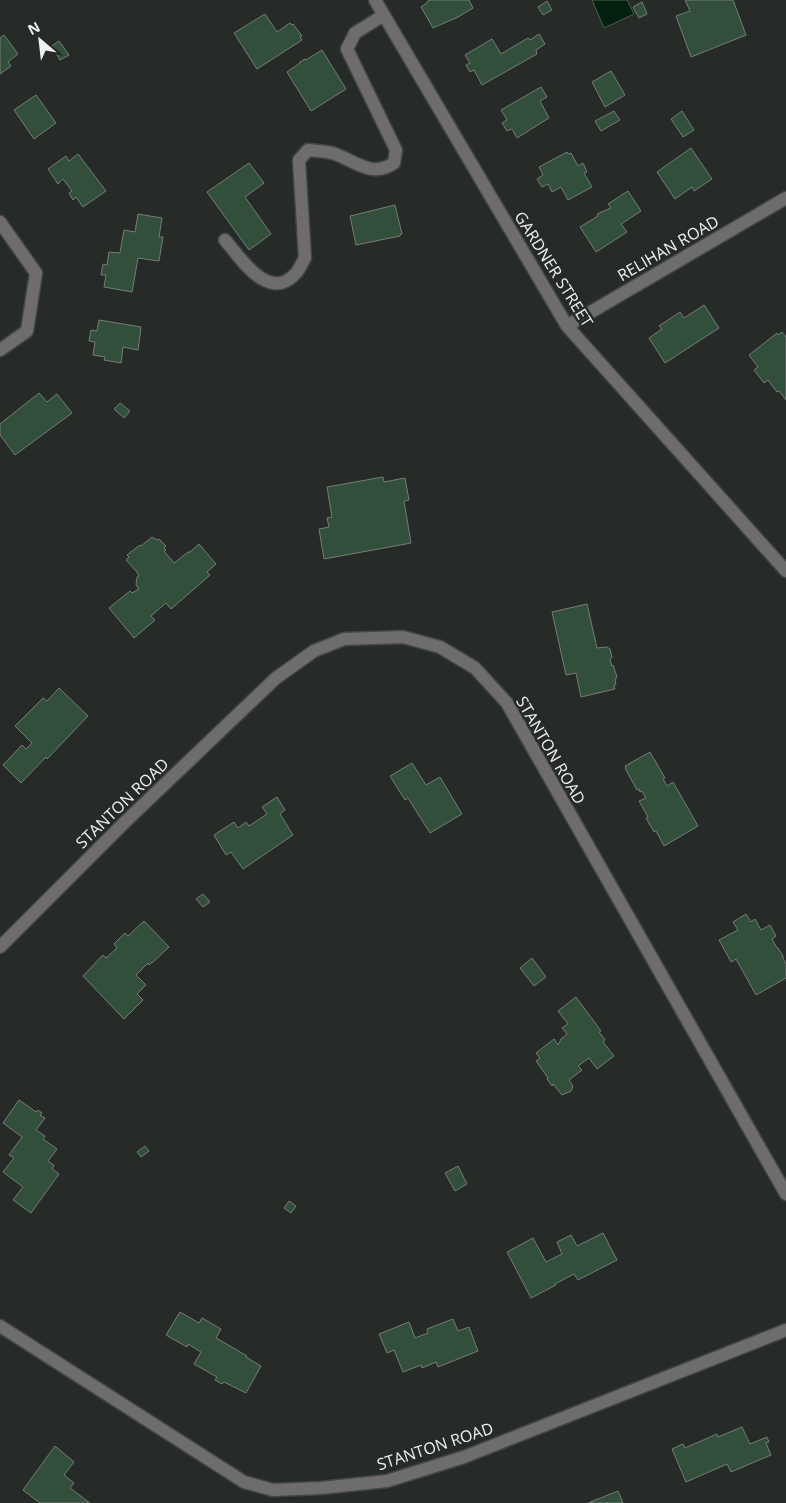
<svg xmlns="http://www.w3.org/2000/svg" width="786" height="1503" font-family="'Open Sans',sans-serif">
<rect width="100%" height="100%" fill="#262b28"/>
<path fill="#03200f" stroke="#4a5f52" d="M592,0H627L634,14L604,28Z"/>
<path fill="#324f3c" stroke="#777c79" d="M429,0H469L473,8L458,17L433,28L421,7L427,3V2Z
M685,0H733L746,35L691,57L676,16L690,11Z
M547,1L552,10L543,15L538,7Z
M642,2L647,14L639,18L633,7Z
M265,14L277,32L290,23L292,25L293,24L302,36L300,37L302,40L257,69L234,33Z
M539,34L545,44L536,50L537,54L482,85L474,70L470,72L466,65L470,63L465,55L492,39L501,54L528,38L530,40Z
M4,35L18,54L8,62L11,66L0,74V38Z
M59,41L69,55L60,60L52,46Z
M322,50L346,89L311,111L287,72L300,63V62L305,59L306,60Z
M611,71L625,95L605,107L592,82Z
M541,87L547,97L540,101L549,118L517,138L512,129L507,131L502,123L507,120L501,110Z
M36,95L56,123L34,139L14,110Z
M614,111L620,120L601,131L595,121Z
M682,111L694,130L683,137L671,119Z
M691,148L712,179L694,191L692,187L675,199L657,172Z
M567,152L568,154L571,153L578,166L583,163L587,172L584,173L592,187L568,200L561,187L552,192L548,184L542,187L537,179L543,175L539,167Z
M78,154L106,191L83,207L76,197L73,200L69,193L72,191L63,179L58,184L48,169L66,156L69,161Z
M249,163L264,183L245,197L271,234L249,250L207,192Z
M628,191L641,211L621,224L627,232L596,252L580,227L598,216L597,214L611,208L608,204Z
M395,205L402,234L400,235V236L356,245L350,216Z
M138,214L162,218L159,237H163L159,261L138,258L132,292L104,287L106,275H101L103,264L107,265L109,252L120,253L124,230L135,232Z
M704,305L719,328L665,363L649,338L662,329L659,326L680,312L684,318Z
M99,320L141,327L138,350L123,347L121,363L104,360L105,357L93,355L95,342L89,341L91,330L97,331Z
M782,332L786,337V400L779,391L777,392L768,380L764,383L754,370L758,367L749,355L777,333L778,335Z
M39,393L47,402L57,394L72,413L15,455L0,435V424Z
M120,403L130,411L124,418L114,409Z
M383,477L384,482L405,478L409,500L404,501L411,543L324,559L319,529L329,527L327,518L332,517L327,487Z
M152,537L157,540L159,539L166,546L164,548L166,550L164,551L174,563L188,552H190L199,544L216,564L207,572L210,575L171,609L166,603L151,616L155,620L134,638L109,608L130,591L132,593L139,589L136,585L137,577L139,576L137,572L126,560L129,557L127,555L140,545L141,546Z
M587,604L597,648L607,647L610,649L612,657L610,660L612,666L613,665L617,677L615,680L616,684L614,685L615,689L581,697L576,673L566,675L552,612Z
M59,688L88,716L47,759L46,757L21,783L3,765L22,745L26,749L32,743L15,726L43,698L47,701Z
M650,752L665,778L663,779L667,786L673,782L698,826L664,846L656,831L654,832L646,818L648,817L639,801L646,798L642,791L640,792L639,789L637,790L625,768L626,767L625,766Z
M412,763L426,785L440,777L462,814L430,833L408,798L405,800L390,776Z
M277,797L285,810L280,814L293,835L243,869L231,852L226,855L214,835L234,822L238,828L246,822L249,826L267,814L262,807Z
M203,894L210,902L203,907L196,899Z
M746,914L751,922L755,919L761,930L770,925L776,936L772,939L777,948H778L783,956V958L786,964V978L756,995L736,959L731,962L719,940L738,930L733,922Z
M144,921L169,947L152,963V962L149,965L148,963L136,975L146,985L137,994L143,1000L124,1019L83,976L103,955L106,958L117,948L114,944L125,933L128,936Z
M532,958L546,977L534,986L520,968Z
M576,997L601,1031L599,1032L605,1040L603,1042L614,1056L597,1069L589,1058L578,1066L582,1070L569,1080L573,1086L571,1091L562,1095L553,1084L552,1086L547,1079L548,1078L536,1061L540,1058L536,1053L554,1039L558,1045L561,1039L567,1034L562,1028L568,1024L558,1011Z
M19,1100L36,1112L38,1110L42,1113L40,1115L45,1118L36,1130L45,1136L43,1139L57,1149L48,1161L54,1165L52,1169L59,1174L31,1213L13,1200L23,1187L3,1172L14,1158L9,1155L22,1137L3,1123Z
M145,1146L149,1151L141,1157L137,1152Z
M458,1166L467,1184L455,1191L445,1173Z
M289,1201L296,1206L291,1213L284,1208Z
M603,1233L617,1260L578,1280L574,1274L555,1284L556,1285L531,1298L507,1252L533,1238L546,1262L562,1254L557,1242L571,1235L577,1246Z
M180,1312L199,1323L202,1318L221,1329L216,1338L247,1356L246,1357L261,1366L246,1393L224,1382L222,1384L215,1380L217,1377L194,1364L201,1352L188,1344L187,1347L166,1335Z
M453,1319L458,1331L469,1327L478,1351L438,1367L436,1362L422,1368L421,1365L403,1372L394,1350L387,1353L379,1334L409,1322L415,1338L428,1333L427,1329Z
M742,1427L750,1444L767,1437L769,1442L766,1443L771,1455L731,1472L727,1464L686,1482L672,1449L683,1444L685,1448L717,1434L718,1437Z
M55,1446L74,1462L64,1475L74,1483L70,1488L90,1503H40L23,1490Z
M618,1491L623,1503H588Z"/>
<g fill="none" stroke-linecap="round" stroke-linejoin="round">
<defs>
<path id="minor" d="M375,0L567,326L786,571
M0,222L36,273L27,331L0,350
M225,240C242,260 270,304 297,272C300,268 302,263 305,258L299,160L308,150C316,151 327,151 335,154C357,162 372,178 394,163L396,150L347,49L355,33L384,15
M567,326L786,198
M0,947L125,822L276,678L314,651L344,639L403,637L440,647L475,668L507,703L786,1194
M0,1326L244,1482L273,1490L321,1488L387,1481L464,1457L786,1330"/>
</defs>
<use href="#minor" stroke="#424744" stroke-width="15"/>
<use href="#minor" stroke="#6f6c6e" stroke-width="12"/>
</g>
<g text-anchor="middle" stroke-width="5" stroke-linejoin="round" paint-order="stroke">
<g font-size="16" fill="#eef1ef" stroke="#262b28">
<text transform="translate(668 248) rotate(-30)" y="6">RELIHAN ROAD</text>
<text transform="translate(554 269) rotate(58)" y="6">GARDNER STREET</text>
<text transform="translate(551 750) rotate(60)" y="6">STANTON ROAD</text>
<text transform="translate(122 803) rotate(-44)" y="6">STANTON ROAD</text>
<text transform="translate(435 1446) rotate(-18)" y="6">STANTON ROAD</text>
</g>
</g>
<g transform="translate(40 40) rotate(332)" stroke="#262b28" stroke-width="4" paint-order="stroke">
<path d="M0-4L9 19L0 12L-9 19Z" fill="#eef1ef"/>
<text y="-8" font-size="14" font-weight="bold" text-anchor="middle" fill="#eef1ef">N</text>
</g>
</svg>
